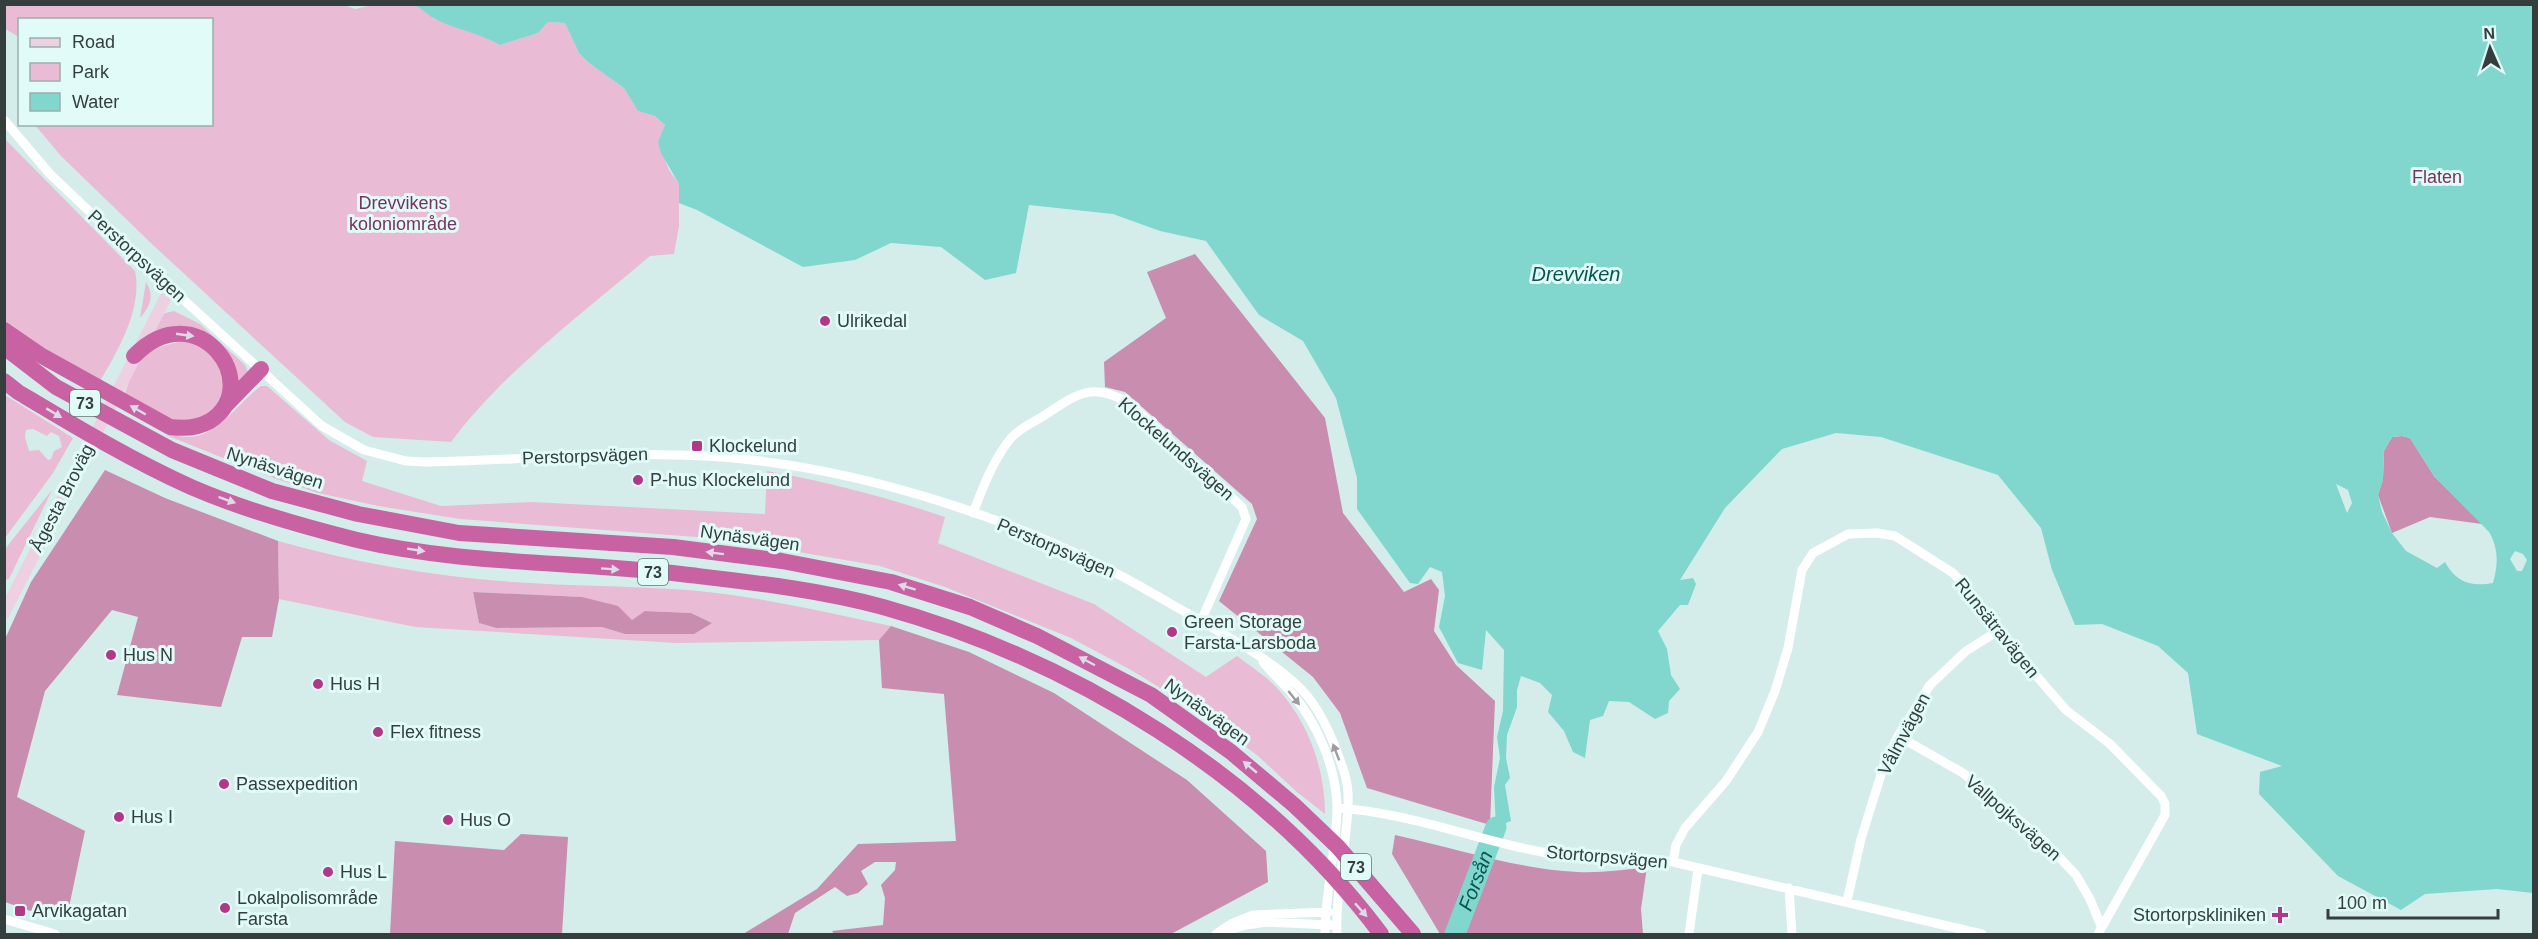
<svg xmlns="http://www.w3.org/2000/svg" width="2538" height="939" font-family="Arial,sans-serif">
<rect width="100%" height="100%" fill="#d4edea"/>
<path fill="#e9bbd5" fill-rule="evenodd" d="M5,4H342L355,9L372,5H413L424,9L434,19L484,36L500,45L538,33L548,22L565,23L579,53L589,63L624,88L638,111L655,116L665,125L658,141L669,170L679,184V226L674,254L650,256C582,314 505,370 451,442L373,437L345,422L154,246L61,156L35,125L212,124V20H20L19,37L7,30L5,31Z
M4,138L135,271C143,309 117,352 99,383L5,325Z
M146,282C155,296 150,306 140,318Z
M174,311L200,324L245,365L248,372L236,390L224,351L150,332L165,313Z
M187,340L207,347L223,368L224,398L213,414L178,424L124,397C138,354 142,350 187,340Z
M261,386H267L329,440L367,461L362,481L441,506L532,502L765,514L767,471C828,482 886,497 945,517L938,543L1094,604L1206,677L1237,656C1250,666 1266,676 1277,688C1308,722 1325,768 1325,814L1297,792L1257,755L1193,708L1131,670L1071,638L945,587L880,566L723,539L460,519L378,506L318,493L265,475L166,435C174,435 182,437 190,437C217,436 240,401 261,386Z
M5,395L73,438L53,473L5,538ZM33,429L47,436L51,432L59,436L62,447L54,451L51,459L48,460L39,450L29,451L25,437L26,430Z
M52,490L9,579L5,580V549Z
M278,541C357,563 431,576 512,582C571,586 630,586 689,590C757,596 825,612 891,626L879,640L676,643L415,627L279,599ZM473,592L582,597L632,620L646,611L691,613L712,623L625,634L603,627L495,628L479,623Z"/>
<path fill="#c88daf" d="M1195,254L1325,418L1343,513L1404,592L1431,579L1439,590L1434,631L1456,665L1495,701L1490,825L1367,788L1340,713L1313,677L1219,601L1257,519L1252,504L1125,392L1105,387L1104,362L1166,318L1147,272Z
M2402,436L2410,438L2434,476L2482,524L2430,517L2392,533L2378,495L2383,479L2384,451L2392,437Z
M105,470L165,498L278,541L279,599L272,637H242L221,707L117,695L138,617L112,610L45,691L17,797L85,831L68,912L42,915L5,902V639L31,582Z
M473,592L582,597L618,606L632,620L645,611L691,613L712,623L694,634H625L602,627L496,628L479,623Z
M891,626L969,652L1054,693L1187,780L1266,851L1268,882L1171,934H834L832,931L883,925L885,898L881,885L895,870L896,862H875L861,871L868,884L858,893L847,896L835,887L795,913L788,934H743L817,889L858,844L956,841L944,694L882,688L879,640Z
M521,834L568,837L562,934H390L395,841L504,850Z
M1395,835C1455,848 1516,869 1577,872C1601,873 1624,870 1647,867L1641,909L1643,934H1440L1392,854Z"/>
<path fill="#81d6ce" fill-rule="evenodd" d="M413,5H2533V893L2497,889L2425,894L2401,910L2338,876L2259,794L2260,772L2282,766L2197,734L2188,673L2158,646L2102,624L2075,625L2052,570L2041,528L1998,475L1881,437L1836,433L1782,449L1725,508L1680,580L1693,578L1696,584L1688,605H1680L1658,631L1667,649L1671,675L1680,689L1669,701L1668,713L1655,719L1629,702L1609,701L1603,716L1590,720L1585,758L1573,752L1564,731L1548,712L1552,695L1540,683L1521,676L1517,690V707L1507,735L1506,758L1510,778L1505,785L1511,821L1496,827L1494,787L1500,758L1497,737L1503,711L1504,650L1486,630L1482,670L1458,663L1439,627L1445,596L1442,572L1430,567L1418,584L1410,583L1357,509V478L1336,398L1303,341L1259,315L1206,241L1160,231L1113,214L1029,205L1016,273L985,280L941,247L891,243L855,260L803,267L697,210L679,203V184L661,153L658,141L665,125L655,116L638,111L624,88L589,63L579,53L565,23L548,22L538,33L500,45C480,33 458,30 437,20C428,16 423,8 413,5ZM2402,436L2410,438L2434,476L2489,532C2499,549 2498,565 2493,583C2470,587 2456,582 2445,562L2437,568L2406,551L2392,533L2382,512L2378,495L2383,479L2384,451L2392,437ZM2336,484L2348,490L2352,503L2347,513ZM2515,551L2523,554L2527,560L2522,571H2517L2510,559Z"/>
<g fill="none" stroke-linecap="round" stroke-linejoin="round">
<path stroke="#81d6ce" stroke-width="21" id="s1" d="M1455,934L1496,827"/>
<path stroke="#fff" stroke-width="9" d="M4,120L50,174L150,269L322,426L364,450L406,461L427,462C538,460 649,447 760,461C881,476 1019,521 1127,579C1149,591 1171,604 1194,617C1231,639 1271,659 1302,690C1323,712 1336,746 1345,775C1351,795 1347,819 1345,840C1341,871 1336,903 1337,934
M973,513C983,487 993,460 1011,438C1019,429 1031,423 1042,417C1075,395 1092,380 1130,404L1242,507L1246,519L1201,621
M1263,662C1273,674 1284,684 1294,696C1318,725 1336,768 1337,806C1337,849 1325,891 1325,934
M1898,736L1963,773L2044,841L2076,875L2090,899L2101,926
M1337,808C1405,812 1470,838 1537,851C1582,861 1628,855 1673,862L1982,934
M1673,862L1676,845L1685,828L1726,781L1758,732L1775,691L1788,648L1802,570L1813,553L1848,534L1877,533L1895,536L1953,573L1968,589L1992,625L2066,710L2110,744L2161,796L2165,804V815L2098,934
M1789,888L1792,934
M1847,901L1861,839L1885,762L1898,736L1930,685L1966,651L1998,631
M4,919L55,934
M1223,932L1246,925L1267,922L1331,925
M1216,934L1231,924L1253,915L1329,912
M1689,934L1698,869"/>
<path stroke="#eed0e3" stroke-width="12" d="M4,613L171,287"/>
<path stroke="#c862a2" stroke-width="16" d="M4,330L42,356L170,427C185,429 198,428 210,421C266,385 197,291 134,356
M4,347L56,387L172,450L272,491L358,514L459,533L673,547L782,561L891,582L970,607L1037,636L1151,695L1231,752L1294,805L1338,847L1413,934
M4,381L18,392C75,426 131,460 191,487C244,510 301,526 357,540C464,565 573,561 681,574C748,582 817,589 883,607C1073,660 1262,775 1381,934
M226,405L261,369"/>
</g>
<defs><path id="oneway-solid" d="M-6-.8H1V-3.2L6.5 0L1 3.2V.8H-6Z" transform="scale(1.5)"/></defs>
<g fill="#dcdce7">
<use href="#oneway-solid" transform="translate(185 335) rotate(8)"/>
<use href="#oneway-solid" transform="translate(138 410) rotate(-150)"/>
<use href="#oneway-solid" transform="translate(54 413) rotate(31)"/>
<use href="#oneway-solid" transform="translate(227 500) rotate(20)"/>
<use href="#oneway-solid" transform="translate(416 550) rotate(9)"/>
<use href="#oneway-solid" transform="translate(715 553) rotate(-173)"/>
<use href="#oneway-solid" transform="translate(610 569) rotate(4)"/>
<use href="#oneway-solid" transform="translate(907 587) rotate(-163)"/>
<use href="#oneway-solid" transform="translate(1087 661) rotate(-152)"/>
<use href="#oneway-solid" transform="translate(1250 767) rotate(-140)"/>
<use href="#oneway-solid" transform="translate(1361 910) rotate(48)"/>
</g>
<g fill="#9a9e9e">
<use href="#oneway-solid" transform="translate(1294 698) rotate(51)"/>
<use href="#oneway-solid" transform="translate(1336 752) rotate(-111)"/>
</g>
<g fill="#b13789" stroke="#e1fbf8" stroke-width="2">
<circle cx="825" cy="321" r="6"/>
<rect x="691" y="440" width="12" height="12" rx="3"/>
<circle cx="638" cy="480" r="6"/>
<circle cx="1172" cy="632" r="6"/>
<circle cx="111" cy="655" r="6"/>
<circle cx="318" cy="684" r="6"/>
<circle cx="378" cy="732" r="6"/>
<circle cx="224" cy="784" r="6"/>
<circle cx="119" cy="817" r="6"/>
<circle cx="448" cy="820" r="6"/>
<circle cx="328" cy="872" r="6"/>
<circle cx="225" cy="908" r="6"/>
<rect x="14" y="905" width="12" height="12" rx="3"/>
<path d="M2277 906h6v6h6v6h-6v6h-6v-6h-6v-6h6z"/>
</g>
<g text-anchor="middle" stroke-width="6" stroke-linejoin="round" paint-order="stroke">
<g fill="#e1fbf8" stroke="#687775" stroke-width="1.5">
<rect x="70" y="390" width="30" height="26" rx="4.5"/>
<rect x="638" y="559" width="30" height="26" rx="4.5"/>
<rect x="1341" y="854" width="30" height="26" rx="4.5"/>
</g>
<g font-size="16" font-weight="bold" fill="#343e3d">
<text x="85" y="409">73</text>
<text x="653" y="578">73</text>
<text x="1356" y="873">73</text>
</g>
<g font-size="18" fill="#793260" stroke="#e1fbf8">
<text x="2437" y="183">Flaten</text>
<text x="403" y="209">Drevvikens<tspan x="403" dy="21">koloniområde</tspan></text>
</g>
<g font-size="18" fill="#343e3d" stroke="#e1fbf8">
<text transform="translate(137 256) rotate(43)" y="6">Perstorpsvägen</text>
<text transform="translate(1176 449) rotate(41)" y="6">Klockelundsvägen</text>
<text transform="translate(585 456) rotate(-2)" y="6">Perstorpsvägen</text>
<text transform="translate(275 468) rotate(18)" y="6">Nynäsvägen</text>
<text transform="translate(62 498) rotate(-63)" y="6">Ågesta Broväg</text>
<text transform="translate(750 538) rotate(8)" y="6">Nynäsvägen</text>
<text transform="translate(1056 548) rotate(23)" y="6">Perstorpsvägen</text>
<text transform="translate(1997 628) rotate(51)" y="6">Runsätravägen</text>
<text transform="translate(1207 712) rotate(36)" y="6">Nynäsvägen</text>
<text transform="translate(1904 734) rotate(-62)" y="6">Vålmvägen</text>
<text transform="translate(2013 818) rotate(41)" y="6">Vallpojksvägen</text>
<text transform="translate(1607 857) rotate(5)" y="6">Stortorpsvägen</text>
</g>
<g font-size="18" fill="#343e3d" stroke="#e1fbf8" text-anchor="start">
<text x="837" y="327">Ulrikedal</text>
<text x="709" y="452">Klockelund</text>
<text x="650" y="486">P-hus Klockelund</text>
<text x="1184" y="628">Green Storage<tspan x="1184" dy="21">Farsta-Larsboda</tspan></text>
<text x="123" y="661">Hus N</text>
<text x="330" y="690">Hus H</text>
<text x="390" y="738">Flex fitness</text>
<text x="236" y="790">Passexpedition</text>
<text x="131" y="823">Hus I</text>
<text x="460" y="826">Hus O</text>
<text x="340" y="878">Hus L</text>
<text x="237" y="904">Lokalpolisområde<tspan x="237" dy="21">Farsta</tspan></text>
<text x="32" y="917">Arvikagatan</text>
<text x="2266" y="921" text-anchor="end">Stortorpskliniken</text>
</g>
<g font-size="20" font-style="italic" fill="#075550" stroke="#e1fbf8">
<text x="1576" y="281">Drevviken</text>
<text dy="7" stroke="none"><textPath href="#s1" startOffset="57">Forsån</textPath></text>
</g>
</g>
<rect width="2538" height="939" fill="none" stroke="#343e3d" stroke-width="12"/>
<rect x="18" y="18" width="195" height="108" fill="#e1fbf8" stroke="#9cafad" stroke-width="1.5"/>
<rect x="30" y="38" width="30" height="9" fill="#eed0e3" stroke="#9cafad" stroke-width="1.5"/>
<text x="72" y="48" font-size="18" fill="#343e3d">Road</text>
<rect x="30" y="63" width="30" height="18" fill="#e9bbd5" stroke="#9cafad" stroke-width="1.5"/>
<text x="72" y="78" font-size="18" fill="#343e3d">Park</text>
<rect x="30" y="93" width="30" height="18" fill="#81d6ce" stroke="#9cafad" stroke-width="1.5"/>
<text x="72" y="108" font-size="18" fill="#343e3d">Water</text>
<g transform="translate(2490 48) rotate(357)" stroke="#e1fbf8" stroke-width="4.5" paint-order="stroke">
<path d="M0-4.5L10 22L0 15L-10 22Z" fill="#343e3d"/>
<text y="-9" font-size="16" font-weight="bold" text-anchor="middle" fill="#343e3d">N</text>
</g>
<path d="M2328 909v9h170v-9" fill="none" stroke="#343e3d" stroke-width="3"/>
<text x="2337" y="909" font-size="18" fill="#343e3d" stroke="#e1fbf8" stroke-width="4.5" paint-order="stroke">100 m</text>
</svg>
